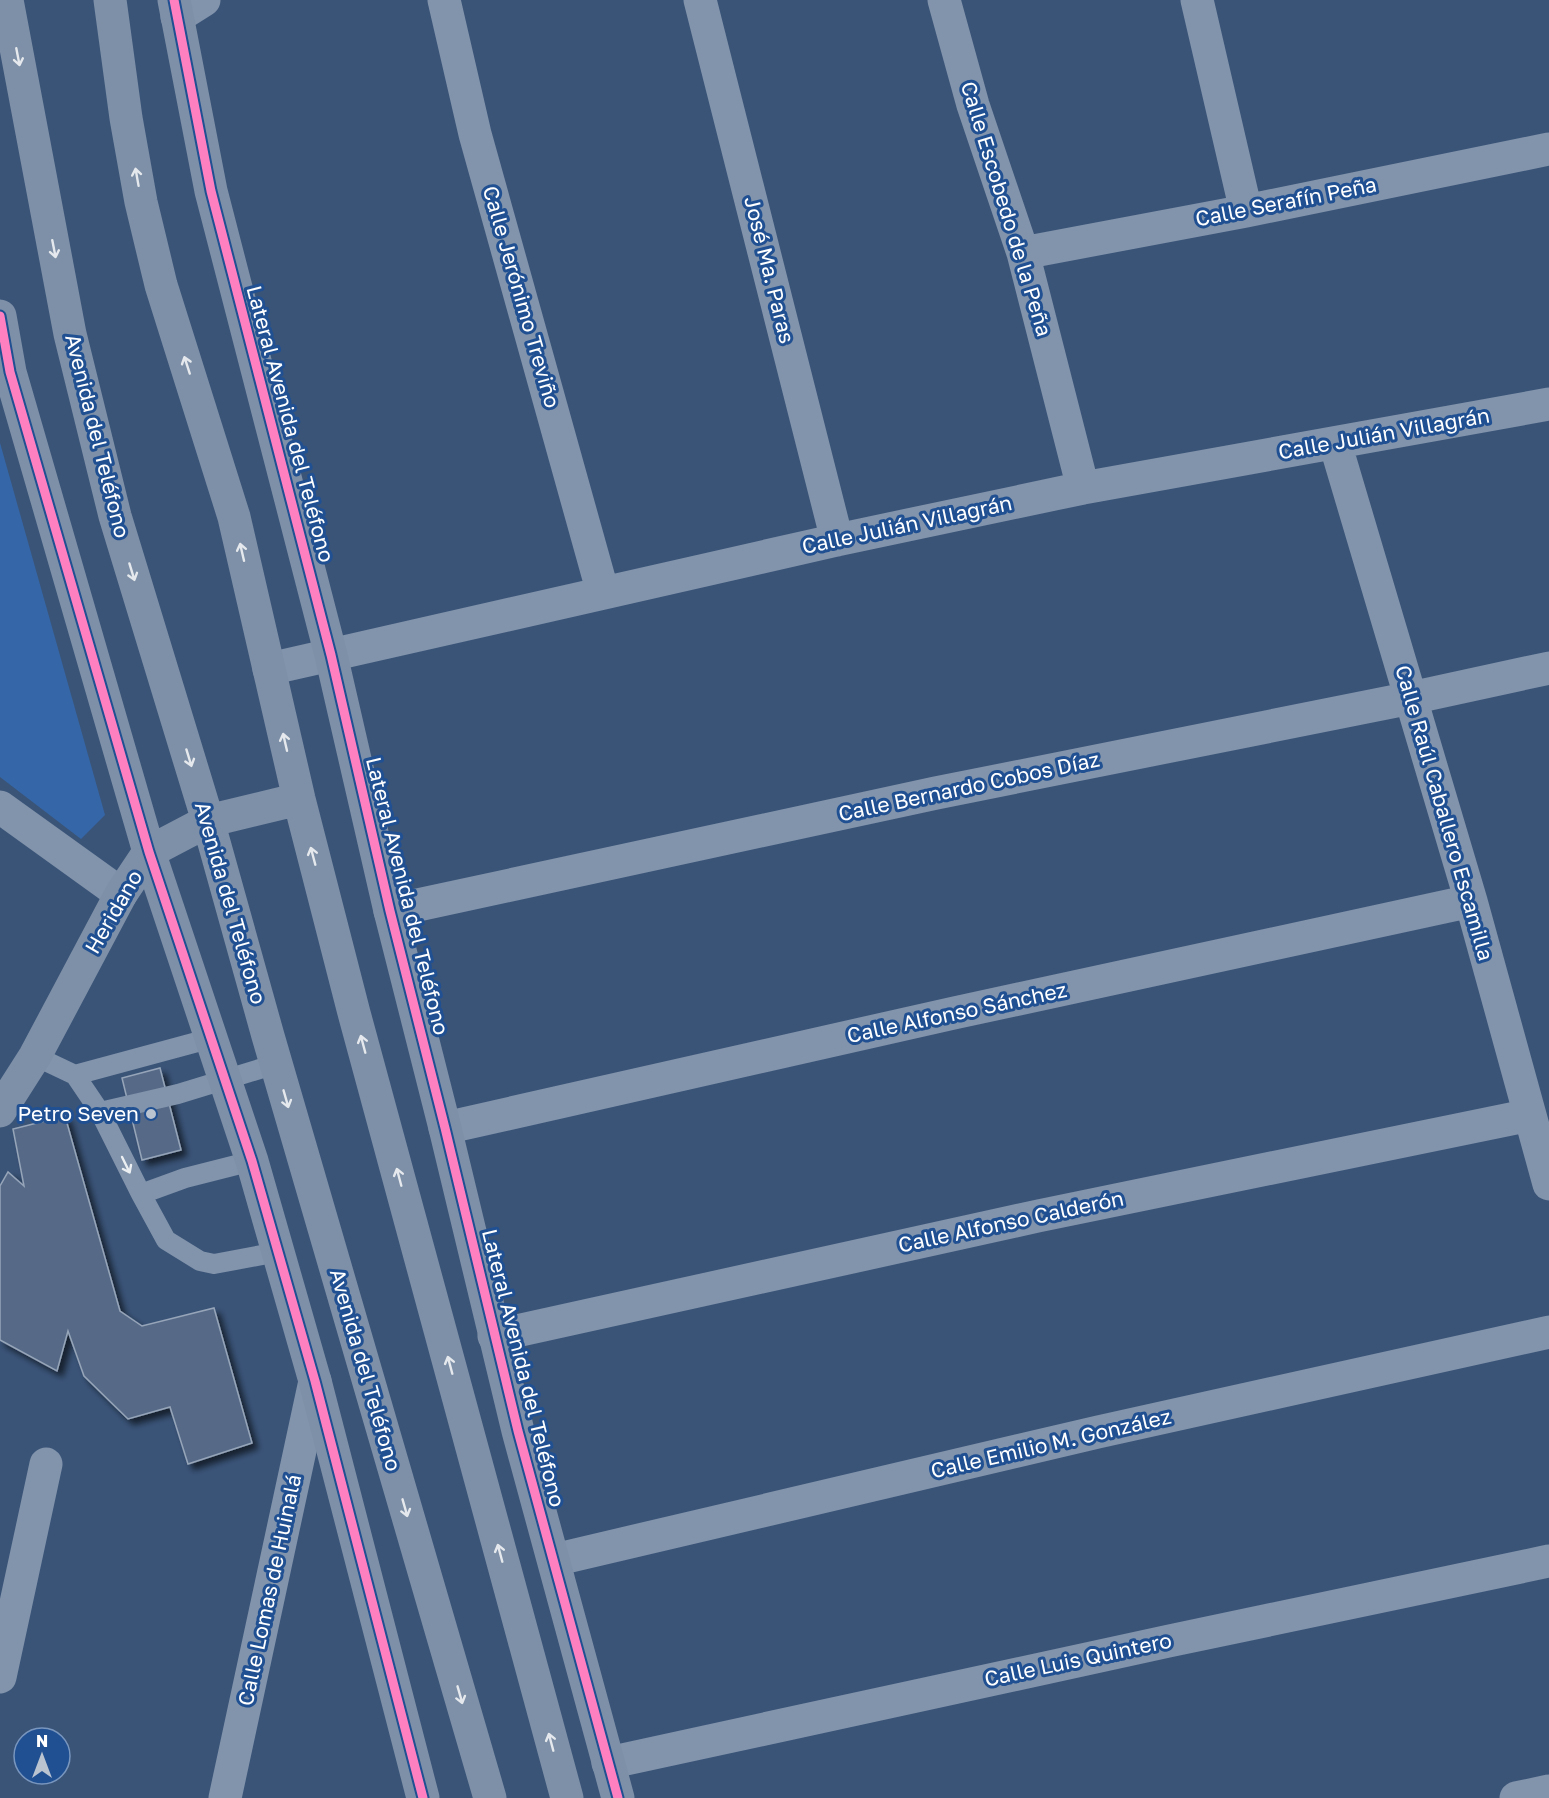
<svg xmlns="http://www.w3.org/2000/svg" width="1549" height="1798" font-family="'Golos Text',sans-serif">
<defs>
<filter id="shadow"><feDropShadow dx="5.5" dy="5.5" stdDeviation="3" flood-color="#0009"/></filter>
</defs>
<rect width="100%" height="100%" fill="#3a5478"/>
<path fill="#3567a8" d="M0,443L105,815L81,839L0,777Z"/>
<path fill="#566b88" stroke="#97a5b9" stroke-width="1.5" filter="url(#shadow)" d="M160,1068L181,1150L142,1160L122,1078Z
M65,1116L120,1311L142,1326L214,1308L252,1443L188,1464L170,1407L128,1419L84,1376L68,1331L57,1371L0,1340V1186L8,1172L24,1186L13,1129Z"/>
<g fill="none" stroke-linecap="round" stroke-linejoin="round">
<path stroke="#8294ab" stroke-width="20" d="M35,1056L75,1075L100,1112L178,1094L276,1064
M75,1075L212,1038
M100,1112L141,1194L185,1178L252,1161
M141,1194L166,1240L200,1261L214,1264L278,1252"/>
<path stroke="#8294ab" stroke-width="33" d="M444,0L475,134L603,593
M700,0L837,540
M944,0L973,105L1023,253L1083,488
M1197,0L1246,211
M177,17L204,0
M1023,253L1246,211L1549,149
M1335,443L1471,901L1549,1184
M269,669L837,540L1083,488L1549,404
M0,807L121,894
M390,911L936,793L1411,698L1549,668
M445,1128L954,1013L1471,901
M494,1336L1038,1216L1530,1115
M554,1560L1098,1432L1549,1332
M0,1677L46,1464
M608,1763L1169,1641L1549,1561
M225,1798L315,1381
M1516,1798L1549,1791"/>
<path stroke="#7e90a7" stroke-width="33" d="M7,0L70,334L115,516L208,821L268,1036L490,1798
M110,0L126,118L141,202L161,285L234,517L299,799L354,1013L567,1798
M174,0L211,191L331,655L390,911L445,1128L518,1431L618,1798
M0,316L10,372L149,852L252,1161L315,1381L423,1798
M0,1111L35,1056L121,894L149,852L208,821L299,799"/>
<defs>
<path id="cycleway" d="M174,0L211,191L331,655L390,911L445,1128L518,1431L618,1798
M0,316L10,372L149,852L252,1161L315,1381L423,1798"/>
</defs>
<use href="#cycleway" stroke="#205092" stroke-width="13"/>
<use href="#cycleway" stroke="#ff80c0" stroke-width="9"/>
</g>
<defs><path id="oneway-shaft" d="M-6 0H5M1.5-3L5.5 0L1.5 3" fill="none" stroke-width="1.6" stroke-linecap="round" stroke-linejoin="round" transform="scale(1.5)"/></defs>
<g stroke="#e5e9ed">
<use href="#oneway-shaft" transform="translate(18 57) rotate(79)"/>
<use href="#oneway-shaft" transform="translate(137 177) rotate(-100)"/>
<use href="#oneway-shaft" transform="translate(54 249) rotate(79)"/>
<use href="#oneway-shaft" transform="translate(187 365) rotate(-108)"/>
<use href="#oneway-shaft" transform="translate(242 552) rotate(-103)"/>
<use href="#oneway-shaft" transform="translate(132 572) rotate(73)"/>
<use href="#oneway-shaft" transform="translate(285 742) rotate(-103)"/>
<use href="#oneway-shaft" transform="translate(189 758) rotate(73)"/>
<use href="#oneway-shaft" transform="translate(313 856) rotate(-105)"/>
<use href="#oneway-shaft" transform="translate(363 1044) rotate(-105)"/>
<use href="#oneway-shaft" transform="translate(286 1099) rotate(74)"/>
<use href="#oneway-shaft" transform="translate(399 1177) rotate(-105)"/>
<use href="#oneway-shaft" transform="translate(450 1365) rotate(-105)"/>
<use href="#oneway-shaft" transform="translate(405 1508) rotate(74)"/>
<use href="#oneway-shaft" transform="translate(500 1553) rotate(-105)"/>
<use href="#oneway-shaft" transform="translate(460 1695) rotate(74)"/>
<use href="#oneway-shaft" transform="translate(551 1742) rotate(-105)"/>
</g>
<use stroke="#eceff2" href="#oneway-shaft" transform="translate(126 1165) rotate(64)"/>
<circle fill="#bac3d0" stroke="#205092" stroke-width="2" cx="151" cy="1114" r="6"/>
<g text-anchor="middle" stroke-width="6" stroke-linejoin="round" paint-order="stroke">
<g font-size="21" fill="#fff" stroke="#205092">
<text transform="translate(1286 202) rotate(-11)" y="7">Calle Serafín Peña</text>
<text transform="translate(1006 209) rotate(73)" y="7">Calle Escobedo de la Peña</text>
<text transform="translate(769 270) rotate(76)" y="7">José Ma. Paras</text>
<text transform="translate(521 297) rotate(74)" y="7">Calle Jerónimo Treviño</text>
<text transform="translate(290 424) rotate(75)" y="7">Lateral Avenida del Teléfono</text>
<text transform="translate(1384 434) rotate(-10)" y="7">Calle Julián Villagrán</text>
<text transform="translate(97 436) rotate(76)" y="7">Avenida del Teléfono</text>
<text transform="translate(907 525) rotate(-12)" y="7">Calle Julián Villagrán</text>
<text transform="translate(969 787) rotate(-12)" y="7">Calle Bernardo Cobos Díaz</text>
<text transform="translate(1444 813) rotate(74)" y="7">Calle Raúl Caballero Escamilla</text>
<text transform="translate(407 896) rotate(76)" y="7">Lateral Avenida del Teléfono</text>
<text transform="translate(230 903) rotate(74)" y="7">Avenida del Teléfono</text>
<text transform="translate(114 912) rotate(-60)" y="7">Heridano</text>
<text transform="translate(957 1013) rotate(-12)" y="7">Calle Alfonso Sánchez</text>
<text transform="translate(1011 1222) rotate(-12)" y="7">Calle Alfonso Calderón</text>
<text transform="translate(523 1368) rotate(76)" y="7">Lateral Avenida del Teléfono</text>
<text transform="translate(365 1370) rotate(74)" y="7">Avenida del Teléfono</text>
<text transform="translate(1051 1444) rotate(-13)" y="7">Calle Emilio M. González</text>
<text transform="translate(270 1590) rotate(-78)" y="7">Calle Lomas de Huinalá</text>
<text transform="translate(1078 1660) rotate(-12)" y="7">Calle Luis Quintero</text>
</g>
<g font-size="21" fill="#fff" stroke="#205092" text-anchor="end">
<text x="139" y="1121">Petro Seven</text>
</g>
</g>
<g transform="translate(42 1756)"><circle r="28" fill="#205092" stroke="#7996be" stroke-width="1.5"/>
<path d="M0-4.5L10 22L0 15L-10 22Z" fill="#bac3d0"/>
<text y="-9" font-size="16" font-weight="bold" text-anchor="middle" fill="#ffffff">N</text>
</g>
</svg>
